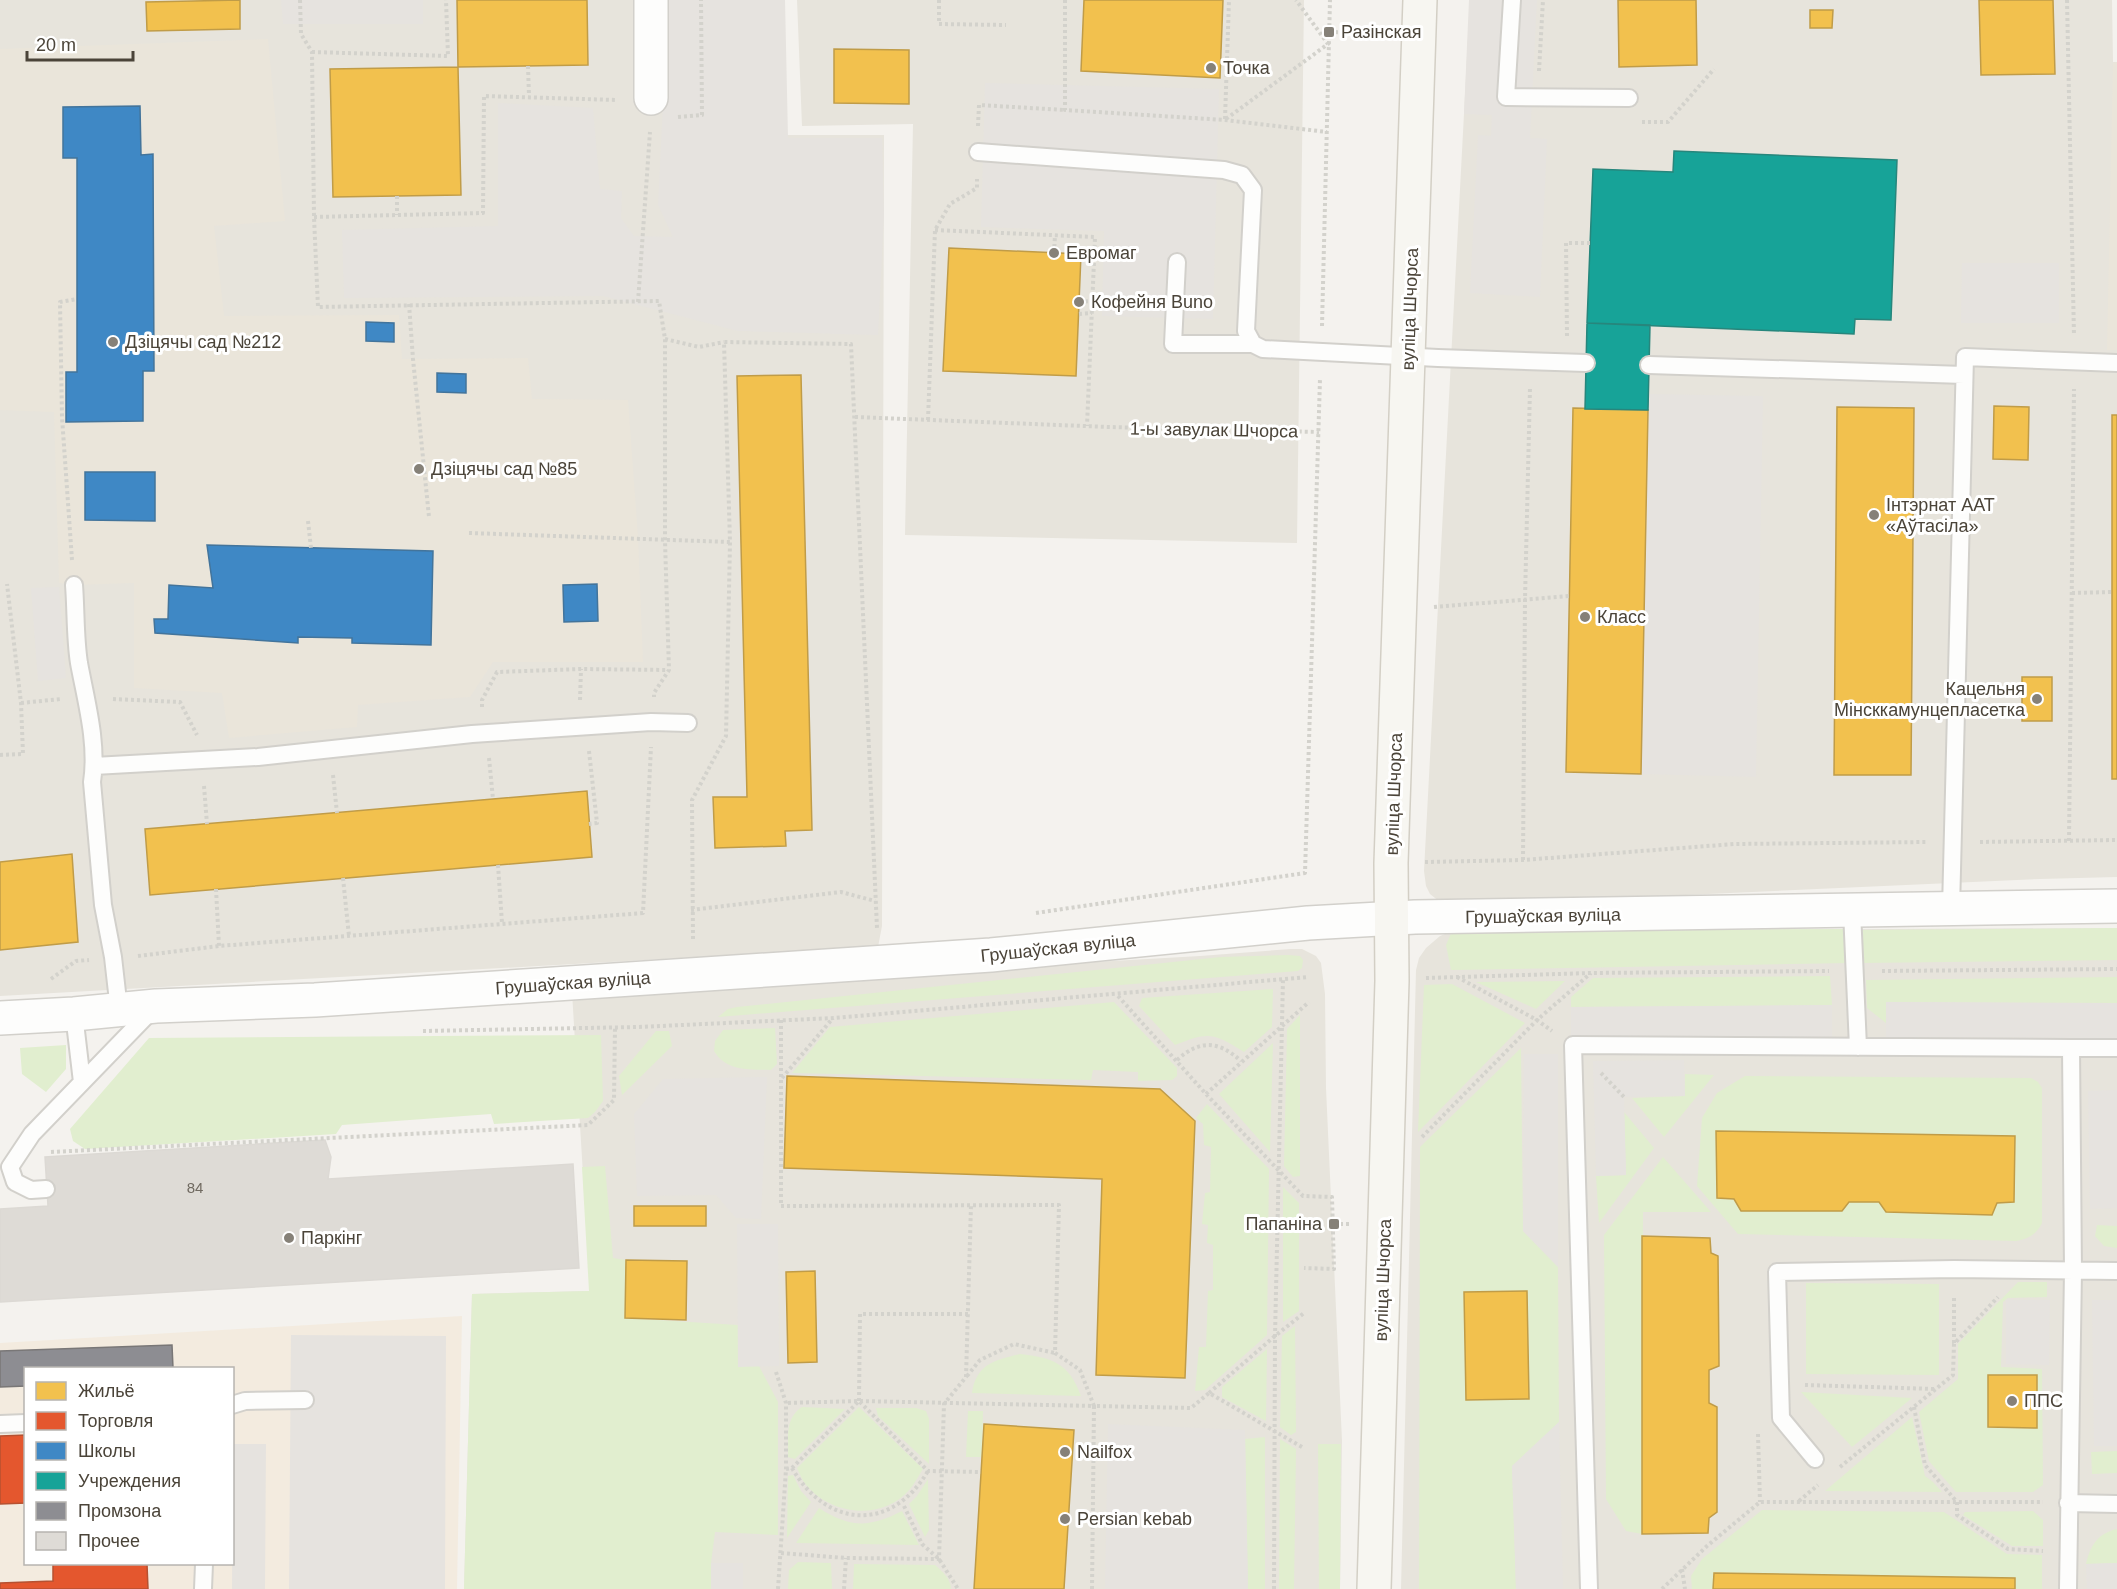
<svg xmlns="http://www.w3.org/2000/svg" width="2117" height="1589" font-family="Helvetica,sans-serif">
<rect width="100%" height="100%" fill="#f4f2ee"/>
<path fill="#e7e4dc" d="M0,0H761L762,135H884L882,926L878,947L0,996Z
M797,0H1304L1297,543L905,535L913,124L802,126Z
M1470,0H2112L2113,62H2117V877L2040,879L1464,905L1440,902L1430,894L1426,886L1424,871Z
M2117,928V1589H1401L1416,970L1419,958L1426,948L1440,936L1452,931Z
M1291,949H1302L1316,956L1321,963L1325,994L1326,1088L1342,1441L1340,1589H464L472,1294L590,1291L572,992L1200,956Z"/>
<path fill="#f3ebdf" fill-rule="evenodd" d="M462,1316L457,1589H0V1343ZM26,1368H232V1564H26Z"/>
<path fill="#eae5da" d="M268,39L285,221L214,226L224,316L399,315L402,359L528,358L532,399L628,400L638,537L643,662H493L470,697L358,705L357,727L229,738L222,693L134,688V583L74,585L59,583L54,412L0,410V49Z
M2117,62V350H2107L2113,63Z"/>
<path fill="#e1eecf" d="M2117,928V960L1860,963V930Z
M1847,929L1850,963L1451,970L1446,945L1452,931Z
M1288,955L1300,956L1303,960L1302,968L1298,971L718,1017L728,1009L737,1007L1221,957Z
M1830,976L1832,1005L1571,1007V997L1593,978Z
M2117,977V1003L1887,1002L1886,1023L1867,1008L1866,980Z
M1565,981L1536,1009L1476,982Z
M1452,984L1525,1023L1418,1132L1424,985Z
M1273,989L1272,1027L1244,1052C1214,1033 1209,1031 1175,1045L1139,1006L1142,998Z
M1114,1002L1177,1068V1076L1172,1080L1138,1081V1072L1093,1070L1091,1080L792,1073L830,1027Z
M1300,1015V1176L1293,1177L1284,1166L1287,1029Z
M775,1028L777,1064L771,1070C748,1069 727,1072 714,1051L715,1041L723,1030Z
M656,1031H669L672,1046L622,1095L619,1076Z
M601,1035L603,1101L595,1112L588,1118L494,1124L491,1114L342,1125L336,1134L85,1149L73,1141L70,1129L149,1038Z
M1273,1043L1270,1152L1219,1094Z
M66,1045V1069L46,1092L22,1074L20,1048Z
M1521,1048L1523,1231L1558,1267L1559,1422L1512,1466L1516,1589H1419L1420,1147Z
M1685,1074L1714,1075L1664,1137L1632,1098L1684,1096Z
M1745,1076L2031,1078L2038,1082L2042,1088V1223C2036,1235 2029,1238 2016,1241L1738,1234L1697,1186L1702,1118L1717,1093Z
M1207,1104L1269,1169L1267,1335L1205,1390L1195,1391L1199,1347H1206L1208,1291L1213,1290V1245L1207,1243L1208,1225L1202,1224L1205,1193L1210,1192L1211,1147L1204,1145L1203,1124L1196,1118Z
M1624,1112L1654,1148L1599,1223L1596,1176L1626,1175Z
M1663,1157L1711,1212H1643L1642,1534L1626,1531L1606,1499L1604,1235Z
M605,1166L613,1258L626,1260L625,1318L738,1325V1366H759L778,1402V1535L715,1532L711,1563V1589H464L472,1294L589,1291L582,1167Z
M1283,1187L1299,1203V1311L1283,1322Z
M2097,1225L2117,1226V1248L2104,1246L2095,1236Z
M2018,1282H2047V1297L2008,1298L2003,1302L2001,1367L2042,1369L2043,1485L2033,1492H1956L1929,1461L1919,1412L1958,1379V1344Z
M1806,1283L1939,1284V1375L1806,1374Z
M1295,1326L1296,1432L1291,1435L1280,1427L1282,1336Z
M1267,1349L1266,1421L1222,1397V1387Z
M1020,1354C1053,1358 1069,1363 1081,1396L972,1393C976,1364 995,1360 1020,1354Z
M1801,1392L1912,1398L1852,1447Z
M802,1407L845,1409L795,1459L788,1457C789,1438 784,1419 802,1407Z
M859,1407L923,1469C919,1475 915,1483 910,1489C883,1521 832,1516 806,1485C802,1480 800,1474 797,1468Z
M876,1408H916L926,1411L929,1419V1464L878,1416Z
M968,1411H983L982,1457H966Z
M1912,1417L1925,1476L1933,1482L1942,1492L1825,1491Z
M1265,1437V1589H1248L1245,1439Z
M1280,1439L1296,1449L1294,1589H1279Z
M1318,1444H1341L1340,1589H1319Z
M2117,1451V1473L2092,1474L2091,1452Z
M793,1475L801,1491L811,1502L787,1538L788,1476Z
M928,1479L929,1530L925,1537L909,1504L917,1496Z
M819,1508C850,1528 869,1528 902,1511L919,1545L796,1543Z
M1762,1510L1944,1512L2007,1554L2042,1555V1589H1692L1691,1576L1702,1559Z
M2033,1511L2043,1520V1546H2012L1963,1515L1965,1512Z
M2117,1529V1563L2086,1564C2090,1546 2098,1533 2117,1529Z
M798,1562L831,1563L832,1589H788L789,1570Z
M854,1564L935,1565C942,1571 951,1579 951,1589H853Z"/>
<path fill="#e6e3df" d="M281,0H423V24H283Z
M666,0H785L788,138H882L884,214L878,335L738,331L603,296L344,298L342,230L498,226V103L593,108L600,189L622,191L621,218L634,236L673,237L658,205L663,104Z
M1469,0H1537L1530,138L1547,139L1540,297L1470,293L1478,135L1491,136L1492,115L1464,114Z
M985,83L1219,89L1213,319L1102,316L1104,231L981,227Z
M1962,263H2059V323H1961Z
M1648,394L1763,396L1756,777L1641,774Z
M59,587L66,678L38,681L31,588Z
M1886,1002L2117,1003V1038L1886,1037Z
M1832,1005V1037L1571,1039V1007Z
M1524,1054H1558V1267L1523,1231Z
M1684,1060L1685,1096L1624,1097L1626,1175L1596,1176L1593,1061Z
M767,1077L761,1219L736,1218L716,1195L637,1196L634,1114L663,1079Z
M2117,1090V1208L2090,1209L2088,1091Z
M737,1224H778L779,1366L738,1367Z
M2006,1300H2050L2049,1365L2006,1364Z
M2092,1300H2117V1446H2094Z
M291,1335L446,1336L445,1589H289Z
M1559,1422L1563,1589H1516L1512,1466Z
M1108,1424L1245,1430L1248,1589H1105Z
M233,1444H266L265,1589H232Z
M711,1563H743V1589H711Z
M2117,1563V1589H2087L2086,1564Z"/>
<path fill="#f2c14e" stroke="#c09c48" stroke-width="1.5" d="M240,0V29L147,31L146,2Z
M457,0H587L588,65L458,67Z
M1084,0H1223L1220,78L1081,71Z
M1618,0H1696L1697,65L1619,67Z
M1979,0H2053L2055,74L1981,75Z
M1810,10H1833L1832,28H1810Z
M834,49L909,50V104L834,103Z
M458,67L461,195L333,197L330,69Z
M949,248L1081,254L1076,376L943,371Z
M801,375L812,830L785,831L786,846L715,848L713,797H747L737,376Z
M1994,406L2029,407L2028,460L1993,459Z
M1837,407L1914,408L1911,775H1834Z
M1573,408L1648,410L1641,774L1566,772Z
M2112,415H2117V779H2112Z
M2022,677H2052V721H2022Z
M587,791L592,857L150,895L145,829Z
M72,854L78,942L0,950V862Z
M787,1076L1160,1089L1195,1121L1185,1378L1096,1375L1102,1179L784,1168Z
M1716,1131L2015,1136L2014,1202L1997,1203L1992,1215L1886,1212L1879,1202H1849L1842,1211H1741L1734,1199L1717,1198Z
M634,1206H706V1226H634Z
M1642,1236L1710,1238L1711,1253L1718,1256L1719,1366L1709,1370V1403L1717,1407V1512L1709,1518L1708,1533L1642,1534Z
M626,1260L687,1261L686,1320L625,1318Z
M815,1271L817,1362L788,1363L786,1272Z
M1527,1291L1529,1399L1466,1400L1464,1292Z
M1988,1375H2037V1428L1988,1427Z
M984,1424L1074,1430L1064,1589H974Z
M1714,1573L2015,1578V1589H1713Z"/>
<path fill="#e4572e" stroke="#b65131" stroke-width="1.5" d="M26,1435V1503L0,1504V1436Z
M53,1564H147L148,1589H0V1583L53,1581Z"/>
<path fill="#3f88c5" stroke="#43749b" stroke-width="1.5" d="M140,106L141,155L153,154L154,371H143V421L66,422V372H77V158H63V107Z
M366,322L394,323V342L366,341Z
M437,373L466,374V393L437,392Z
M85,472H155V521L85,520Z
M207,545L433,551L431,645L352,643V638L298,637V643L155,633L154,619H168L169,585L213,588Z
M597,584L598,621L564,622L563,585Z"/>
<path fill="#17a398" stroke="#27867c" stroke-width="1.5" d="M1674,151L1897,160L1891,320L1855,319L1854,334L1587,323L1593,169L1673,172Z
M1587,323L1650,325L1648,410L1585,409Z"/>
<path fill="#8d8d92" stroke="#797777" stroke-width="1.5" d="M172,1345L173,1368H26V1386L0,1387V1351Z"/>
<path fill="#dedbd6" stroke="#dcd9d4" stroke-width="1.5" d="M325,1140L331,1157L328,1179L573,1164L579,1268L0,1302V1209L48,1206L45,1157Z"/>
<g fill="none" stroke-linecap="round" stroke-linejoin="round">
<defs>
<path id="lane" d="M1512,0L1506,97L1629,98
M978,152L1224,170L1242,175L1253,190L1246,331L1253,344L1263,349L1438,358L1586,363
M1177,262L1173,344H1253
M1649,365L1964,375
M74,585C76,610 75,638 79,663C86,701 98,743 92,782L103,905L113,957L119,1010
M94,766L258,757L472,734L651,722L688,723
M1951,909L1965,357L2117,363
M1852,911L1858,1047
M74,1014L82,1082
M2071,1048H2117
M46,1189L31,1190L15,1182L10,1167L32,1134L153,1009
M232,1405L245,1401L305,1400
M0,1424L26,1423
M1815,1459L1781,1418L1777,1272L1954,1269L2117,1271
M2068,1503L2117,1504
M203,1589L204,1564
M1589,1589L1573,1045L2071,1048L2073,1271L2068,1589"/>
<path id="street" d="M651,0V98
M0,1018L74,1014L156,1006L315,1000L991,955L1308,923L1415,917L2117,906"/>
<path id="secondary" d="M1374,1589L1392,981L1391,863L1420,0"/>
</defs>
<use href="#lane" stroke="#d2d0cb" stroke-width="20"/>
<use href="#street" stroke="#d2d0cb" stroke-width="36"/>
<use href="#secondary" stroke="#d3cfc5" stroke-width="36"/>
<path stroke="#d3d2cc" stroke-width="4" stroke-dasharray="3 3" stroke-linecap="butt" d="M300,0L301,34L312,52L314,217L318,307L659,301L665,339V541L669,670L654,693V697
M939,0V24L1006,25
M1065,0V110L1225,120L1327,132
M2067,0L2074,336
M1329,32L1385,33
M312,52L448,56L446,0
M528,66L529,96
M1539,71L1543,0
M678,117L702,115L701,0
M1225,119L1229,0
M1226,119L1328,44L1296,0
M1642,122H1668L1714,69
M978,126L979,105L1065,110
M397,196V215
M314,217L483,213L484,96L617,100
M935,230L1095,237L1087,426
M1054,253L1055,235
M638,302L650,132
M1079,302L1093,301
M409,304L413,359L429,517
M1079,314L1092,313
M1322,326L1330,0
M1567,336L1566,243H1590
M665,339L699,347L724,342
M855,417L1109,427L1319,432
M928,420L935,230L950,204L977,188V179
M308,521L311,548
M469,533L730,542
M72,560L62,417L60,302L77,299
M2072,593L2112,592
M1434,607L1570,596
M113,699L180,702L197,735
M580,700L581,669
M21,703L61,699
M482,707V700L497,672L581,669L668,670
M589,751L597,823L589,824
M0,755L23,754L21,703L7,584
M489,758L493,799
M333,775L337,813
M204,786L207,824
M2069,841L2074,389
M1980,842L2117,840
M1523,860L1525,599L1530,388
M1425,862L1523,860L1734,844L1927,842
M498,865L502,923
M343,878L349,936
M216,889L219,946
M691,910L841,892L875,901
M1036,913L1305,873L1320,379
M693,939L692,800L726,736L730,542L724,342L851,344L877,928
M138,956L219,946L643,913L651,747
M1882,971L2117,969
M1457,977L1537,1020L1552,1031
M1426,978L1591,973L1829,971
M51,979L76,961L89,960
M1118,996L1206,1094L1303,1196L1332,1197L1334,1269L1304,1268
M781,1020V1206L1059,1205L1055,1353L1080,1370L1094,1406L859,1401L786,1403
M423,1031L639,1027L834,1018L1308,977
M1177,1060C1200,1039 1219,1041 1241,1061
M1601,1073L1624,1097
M782,1078L833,1018
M1206,1094L1309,1002
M1422,1137L1537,1020L1591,973
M51,1152L588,1125L614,1100L615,1027
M1334,1224H1351
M1954,1343V1296
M776,1372L786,1403V1469L778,1589
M967,1376L980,1360L1014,1344L1055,1353
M1805,1385L1935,1389
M1209,1393L1275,1336L1304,1313
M859,1401L860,1314H968
M1914,1407L1925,1465L1957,1502V1515L2008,1549L2043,1551
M1758,1434L1760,1502
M1840,1467L1953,1375L1954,1344L1998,1297
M792,1468C827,1529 892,1532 928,1471
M786,1469L792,1468L859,1401L928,1471L981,1472
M1799,1501L1818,1485
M904,1506L922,1544L939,1559L958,1589
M781,1553L846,1558L939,1559L944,1404L966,1377L971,1205
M1682,1569L1685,1589
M844,1589L846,1558
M1092,1589L1094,1406L1191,1408L1209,1393L1302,1447
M1274,1589L1275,1336L1283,979
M1662,1589L1707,1546L1760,1502H2043"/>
<use href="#lane" stroke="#fdfdfc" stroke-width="16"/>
<use href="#street" stroke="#fdfdfc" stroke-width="33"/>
<use href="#secondary" stroke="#f7f6f1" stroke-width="33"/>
</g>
<g fill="#868178" stroke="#fff" stroke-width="2">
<rect x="1323" y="26" width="12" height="12" rx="3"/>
<circle cx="1211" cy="68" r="6"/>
<circle cx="1054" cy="253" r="6"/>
<circle cx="1079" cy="302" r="6"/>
<circle cx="113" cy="342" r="6"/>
<circle cx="419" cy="469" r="6"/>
<circle cx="1874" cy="515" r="6"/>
<circle cx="1585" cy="617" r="6"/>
<circle cx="2037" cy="699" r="6"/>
<rect x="1328" y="1218" width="12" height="12" rx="3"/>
<circle cx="289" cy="1238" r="6"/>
<circle cx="2012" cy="1401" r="6"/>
<circle cx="1065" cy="1452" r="6"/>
<circle cx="1065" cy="1519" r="6"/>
</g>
<g text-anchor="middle" stroke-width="6" stroke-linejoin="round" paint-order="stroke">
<g font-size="15" fill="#706a61">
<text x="195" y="1193">84</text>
</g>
<g font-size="18" fill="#4b4439" stroke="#fff" text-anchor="start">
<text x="1341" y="38">Разінская</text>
<text x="1223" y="74">Точка</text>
<text x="1066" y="259">Евромаг</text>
<text x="1091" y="308">Кофейня Buno</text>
<text x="125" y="348">Дзіцячы сад №212</text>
<text x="431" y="475">Дзіцячы сад №85</text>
<text x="1886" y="511">Інтэрнат ААТ<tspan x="1886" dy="21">«Аўтасіла»</tspan></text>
<text x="1597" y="623">Класс</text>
<text x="2025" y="695" text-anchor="end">Кацельня<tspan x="2025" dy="21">Мінсккамунцепласетка</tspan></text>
<text x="1322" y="1230" text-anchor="end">Папаніна</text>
<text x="301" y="1244">Паркінг</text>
<text x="2024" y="1407">ППС</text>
<text x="1077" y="1458">Nailfox</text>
<text x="1077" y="1525">Persian kebab</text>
</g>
<g font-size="18" fill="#4b4439" stroke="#fff">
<text transform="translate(1410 309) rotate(-88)" y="6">вуліца Шчорса</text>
<text transform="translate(1214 430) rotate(1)" y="6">1-ы завулак Шчорса</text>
<text transform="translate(1394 794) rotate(-88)" y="6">вуліца Шчорса</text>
<text transform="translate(1543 916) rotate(-1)" y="6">Грушаўская вуліца</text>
<text transform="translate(1058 948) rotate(-6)" y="6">Грушаўская вуліца</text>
<text transform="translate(573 983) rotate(-4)" y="6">Грушаўская вуліца</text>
<text transform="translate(1383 1280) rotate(-88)" y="6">вуліца Шчорса</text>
</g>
</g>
<rect x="24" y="1367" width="210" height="198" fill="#ffffff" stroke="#b7b4b0" stroke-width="1.5"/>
<rect x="36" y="1382" width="30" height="18" fill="#f2c14e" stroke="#b7b4b0" stroke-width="1.5"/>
<text x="78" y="1397" font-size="18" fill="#4b4439">Жильё</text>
<rect x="36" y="1412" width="30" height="18" fill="#e4572e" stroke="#b7b4b0" stroke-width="1.5"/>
<text x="78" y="1427" font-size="18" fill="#4b4439">Торговля</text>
<rect x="36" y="1442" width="30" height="18" fill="#3f88c5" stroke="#b7b4b0" stroke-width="1.5"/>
<text x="78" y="1457" font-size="18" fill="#4b4439">Школы</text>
<rect x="36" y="1472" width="30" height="18" fill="#17a398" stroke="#b7b4b0" stroke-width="1.5"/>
<text x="78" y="1487" font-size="18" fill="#4b4439">Учреждения</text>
<rect x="36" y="1502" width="30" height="18" fill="#8d8d92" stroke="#b7b4b0" stroke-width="1.5"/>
<text x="78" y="1517" font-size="18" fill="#4b4439">Промзона</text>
<rect x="36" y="1532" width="30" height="18" fill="#dedbd6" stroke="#b7b4b0" stroke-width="1.5"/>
<text x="78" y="1547" font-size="18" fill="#4b4439">Прочее</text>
<path d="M27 51v9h106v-9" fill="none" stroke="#4b4439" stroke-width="3"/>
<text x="36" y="51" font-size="18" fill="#4b4439" stroke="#ffffff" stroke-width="4.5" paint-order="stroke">20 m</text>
</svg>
